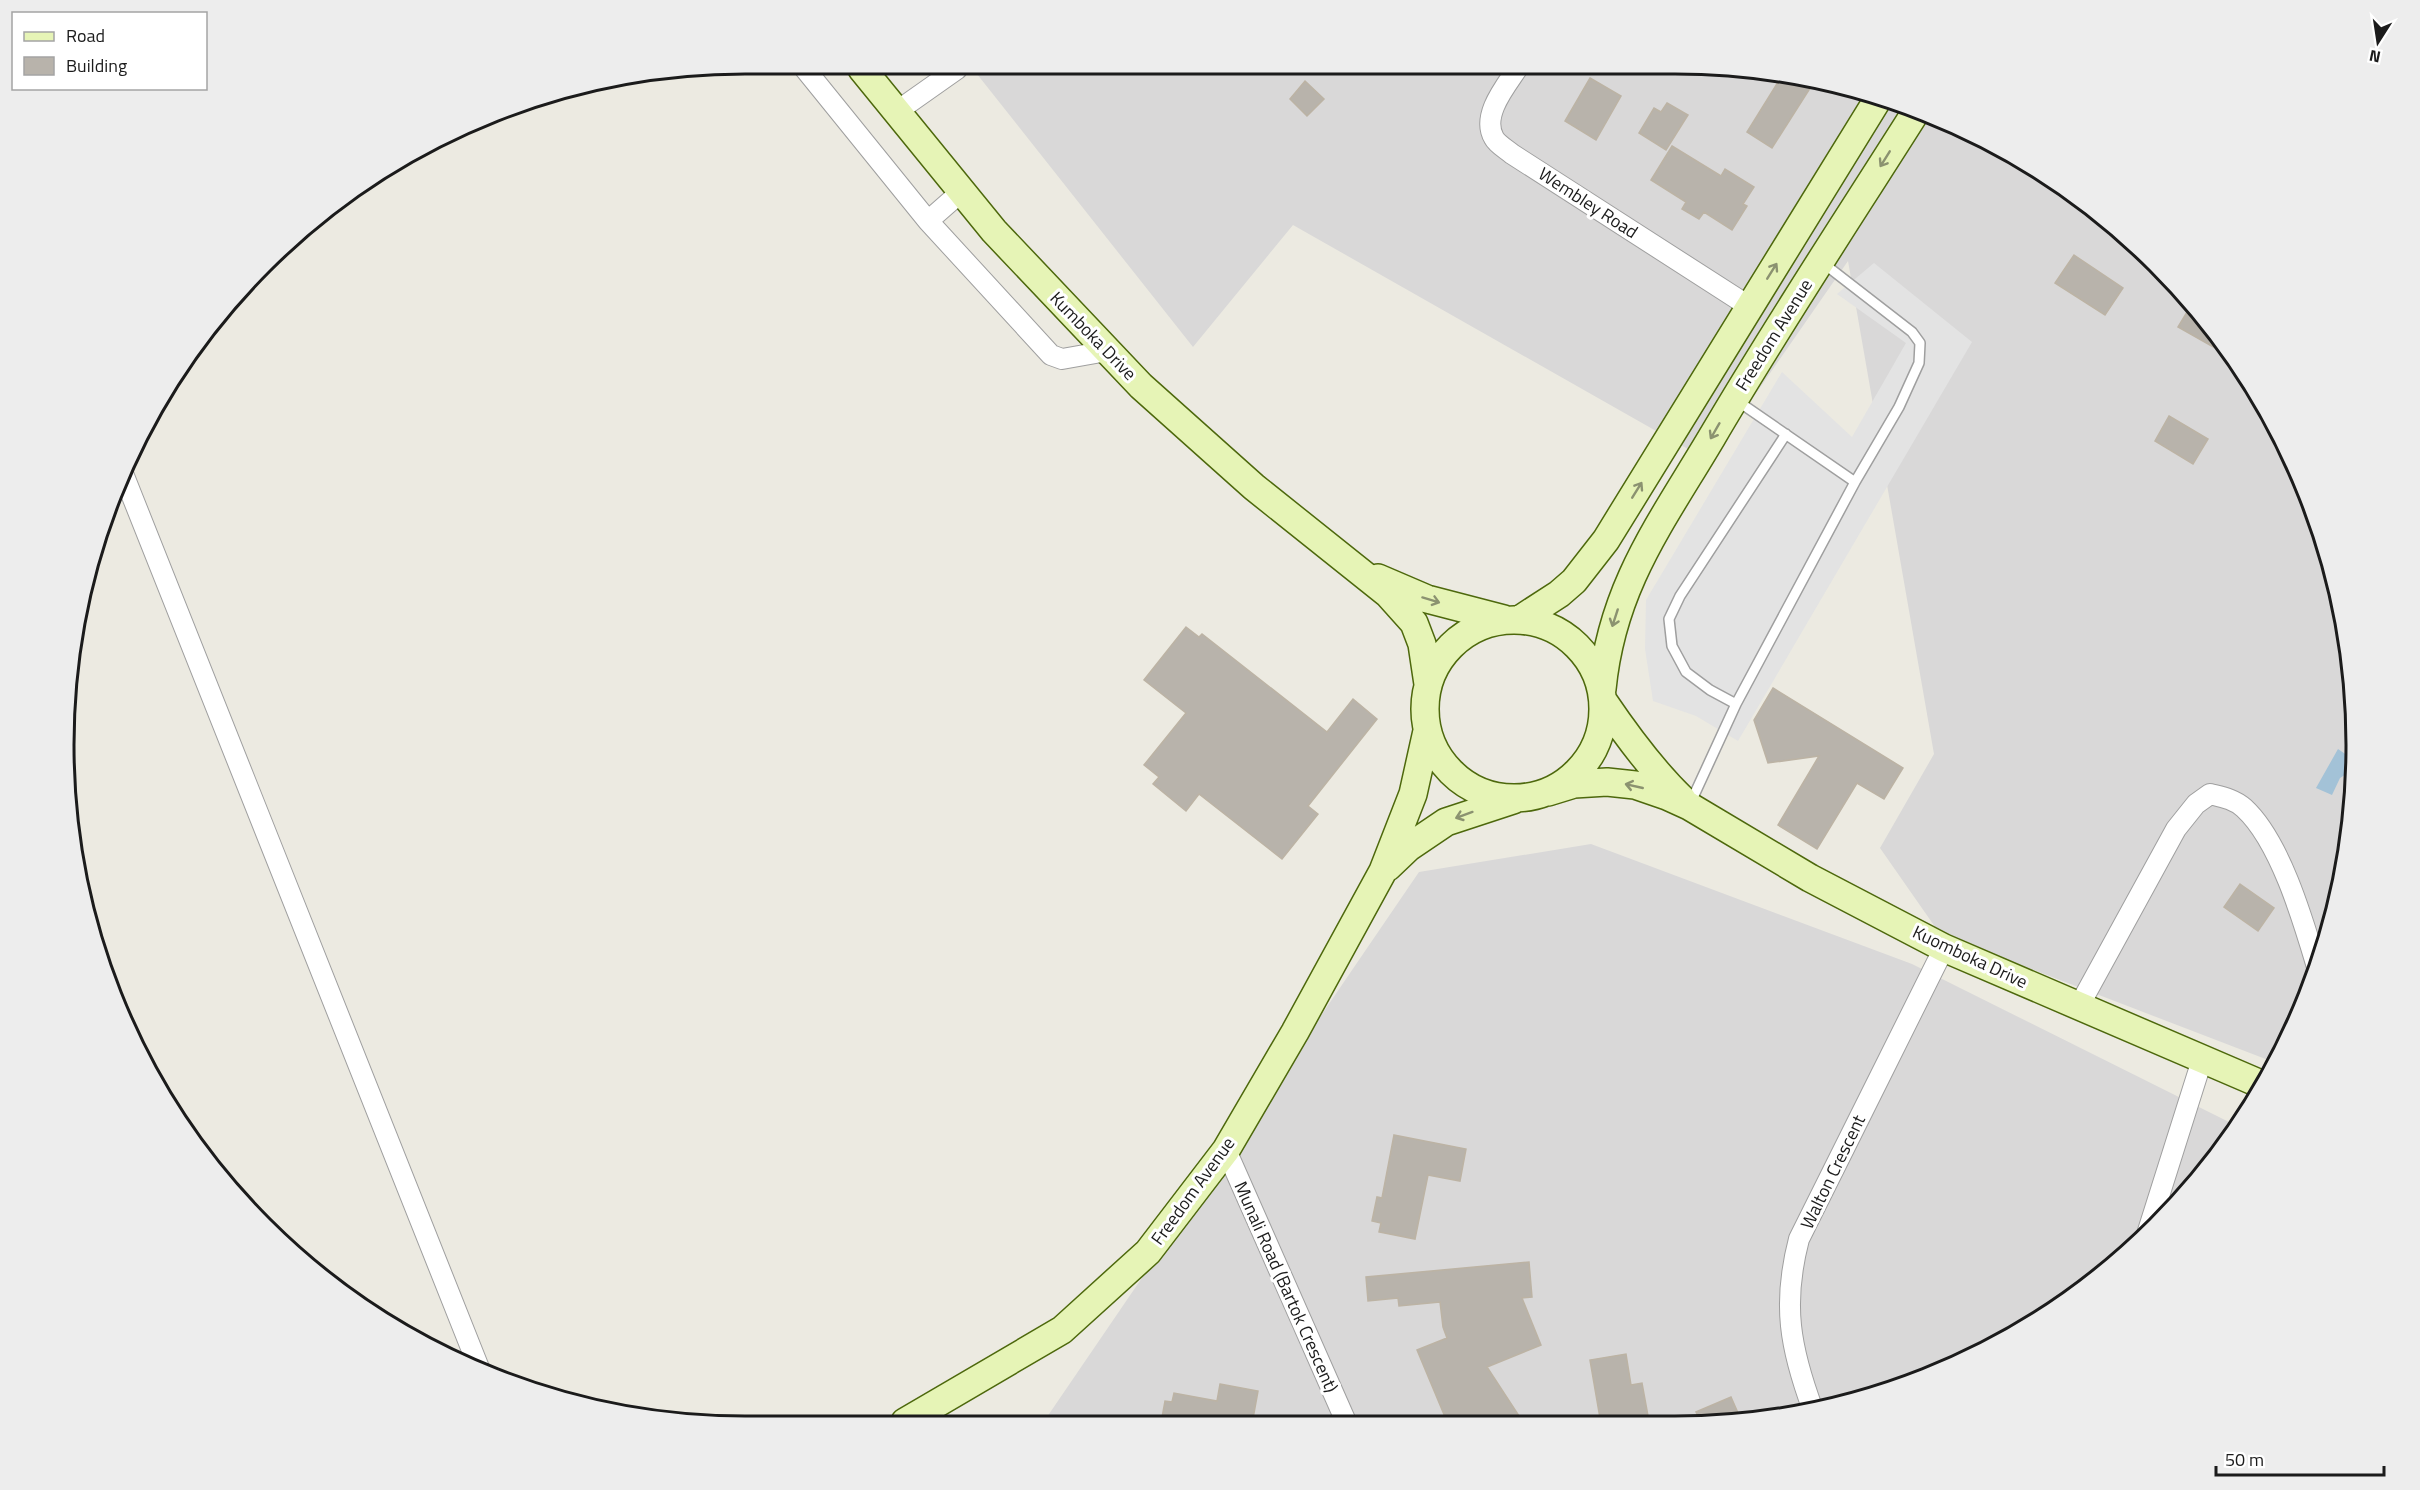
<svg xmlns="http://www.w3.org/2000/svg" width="2420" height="1490" font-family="'Titillium Web',sans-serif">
<rect width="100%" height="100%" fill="#eceae1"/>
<path fill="#d9d8d8" d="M973,69H1764L1936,115L2090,204L2188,295L2265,404L2321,525L2351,656L2356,789L2334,921L2287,1046L2276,1063L1940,934L1880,848L1934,754L1848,261L1709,461L1293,225L1193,347Z
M1591,844L1912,964L2237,1126L2216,1160L2125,1258L2016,1336L1852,1404L1720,1426L1049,1423L1047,1417L1419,872Z"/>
<path fill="#e3e3e3" d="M1874,263L1972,342L1738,741L1696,716L1653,701L1645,649L1646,600L1782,372L1852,437L1906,343L1837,294Z"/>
<path fill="#a3c2d7" d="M2338,749L2351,758L2354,769L2340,778L2332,795L2316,788Z"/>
<path fill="#b8b3ab" stroke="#bcb3a4" stroke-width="1.5" d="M1783,74L1814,82L1772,148L1747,132Z
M1590,78L1621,96L1596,140L1565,121Z
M1305,81L1324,99L1307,116L1290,99Z
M1667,103L1688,115L1666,150L1639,133L1654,108L1661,112Z
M1672,146L1721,176L1725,169L1754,187L1743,204L1747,206L1732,230L1704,212L1699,219L1682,209L1686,202L1651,180Z
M2074,255L2123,288L2105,315L2055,283Z
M2193,302L2233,358L2178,327Z
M2169,416L2208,439L2193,464L2155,441Z
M1186,627L1199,637L1202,634L1327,732L1353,699L1377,719L1308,806L1318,814L1282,859L1199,794L1186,811L1153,784L1159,777L1144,765L1186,713L1144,680Z
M1773,688L1903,768L1884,799L1857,783L1817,849L1778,825L1819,756L1768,763L1754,720Z
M2240,884L2274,908L2258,931L2224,907Z
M1394,1135L1466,1149L1460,1181L1428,1175L1415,1239L1379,1232L1381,1223L1372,1221L1377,1197L1382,1198Z
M1529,1262L1532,1297L1522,1298L1541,1345L1487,1367L1525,1425L1448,1424L1417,1350L1447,1338L1443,1327L1440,1302L1399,1306L1398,1298L1368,1301L1366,1277Z
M1626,1354L1631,1385L1642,1383L1648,1416L1601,1424L1590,1360Z
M1220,1384L1258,1391L1252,1424L1236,1420L1235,1424L1161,1423L1165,1401L1172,1402L1174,1393L1217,1401Z
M1731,1397L1742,1422L1702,1425L1696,1412Z"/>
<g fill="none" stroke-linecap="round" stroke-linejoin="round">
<defs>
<path id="service" d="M1736,400L1855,482
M1736,704L1710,690L1686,672L1672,646L1669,619L1680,596L1786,434
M1690,804L1736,704L1855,482L1899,407L1919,363L1920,343L1912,332L1823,263"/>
<path id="minor" d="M805,69L928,221L1051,355L1062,359L1107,351
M1517,69C1505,87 1481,116 1494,138C1497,144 1506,149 1512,154L1750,307
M896,112L957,69
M928,221L961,192
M124,476L481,1373
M2079,1006L2176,829L2196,804L2210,794C2222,797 2234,799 2244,808C2280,841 2303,920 2317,967
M1226,1150L1347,1424
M2147,1234L2202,1060
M1813,1410C1790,1348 1782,1304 1799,1239L1944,948"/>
<path id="secondary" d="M862,69L994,231L1141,386L1254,487L1388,594L1414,623L1422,644L1428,684
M1378,578L1427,599L1504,619
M1425 709a89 89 0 1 1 178 0a89 89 0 1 1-178 0Z
M1519,620L1559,594L1574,581L1606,540L1878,99
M1602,689C1612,586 1661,523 1712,437C1777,326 1848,219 1917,110
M1604,702C1627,736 1652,770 1682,799
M1548,792L1574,784L1607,782L1635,785L1667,796L1689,806L1810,878L1944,948L2263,1085
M1388,867L1409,847L1446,822L1513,800
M905,1422L1062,1330L1148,1252L1226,1150L1295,1032L1383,871L1413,794L1427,731"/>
</defs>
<use href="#service" stroke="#9f9f9f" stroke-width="12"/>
<use href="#minor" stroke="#9f9f9f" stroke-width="22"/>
<use href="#secondary" stroke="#4d680c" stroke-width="30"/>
<use href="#service" stroke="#fff" stroke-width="9"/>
<use href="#minor" stroke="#fff" stroke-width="20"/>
<use href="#secondary" stroke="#e6f4b6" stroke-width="27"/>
</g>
<defs><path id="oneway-shaft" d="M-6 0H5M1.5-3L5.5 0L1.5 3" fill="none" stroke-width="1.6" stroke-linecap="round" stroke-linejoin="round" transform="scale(1.5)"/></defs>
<g stroke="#8b9270">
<use href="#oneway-shaft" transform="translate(1885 159) rotate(122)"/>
<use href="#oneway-shaft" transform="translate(1772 271) rotate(-58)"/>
<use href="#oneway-shaft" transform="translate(1715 431) rotate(120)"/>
<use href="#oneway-shaft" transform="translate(1637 490) rotate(-58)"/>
<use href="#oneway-shaft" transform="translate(1431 600) rotate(17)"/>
<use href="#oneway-shaft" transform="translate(1615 618) rotate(108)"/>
<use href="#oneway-shaft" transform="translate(1634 786) rotate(-167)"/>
<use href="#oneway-shaft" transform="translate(1464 815) rotate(160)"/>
</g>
<g text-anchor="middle" stroke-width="6" stroke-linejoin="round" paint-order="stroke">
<g font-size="18" fill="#1b1b1b" stroke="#fff">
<text transform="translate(1588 203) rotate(33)" y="6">Wembley Road</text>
<text transform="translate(1774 335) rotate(-58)" y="6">Freedom Avenue</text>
<text transform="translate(1093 336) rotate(46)" y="6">Kumboka Drive</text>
<text transform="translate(1970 957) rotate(25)" y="6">Kuomboka Drive</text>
<text transform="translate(1833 1172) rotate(-64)" y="6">Walton Crescent</text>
<text transform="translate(1193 1191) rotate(-54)" y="6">Freedom Avenue</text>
<text transform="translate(1286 1287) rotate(66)" y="6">Munali Road (Bartok Crescent)</text>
</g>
</g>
<path d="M0 0H2420V1490H0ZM745 74H1675A671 671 0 0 1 2346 745V745A671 671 0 0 1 1675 1416H745A671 671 0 0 1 74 745V745A671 671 0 0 1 745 74Z" fill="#ededed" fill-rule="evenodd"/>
<path fill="none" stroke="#1b1b1b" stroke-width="3" d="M745 74H1675A671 671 0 0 1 2346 745V745A671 671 0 0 1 1675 1416H745A671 671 0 0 1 74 745V745A671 671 0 0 1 745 74Z"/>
<rect x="12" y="12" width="195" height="78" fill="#ffffff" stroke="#a4a4a4" stroke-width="1.5"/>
<rect x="24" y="32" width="30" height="9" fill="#e6f4b6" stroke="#a4a4a4" stroke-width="1.5"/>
<text x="66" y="42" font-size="18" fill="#1b1b1b">Road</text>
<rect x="24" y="57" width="30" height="18" fill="#b8b3ab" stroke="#a4a4a4" stroke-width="1.5"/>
<text x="66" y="72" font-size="18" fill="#1b1b1b">Building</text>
<g transform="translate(2378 42) rotate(192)" stroke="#ffffff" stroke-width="4.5" paint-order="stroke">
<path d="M0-4.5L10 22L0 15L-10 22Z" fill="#1b1b1b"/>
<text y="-9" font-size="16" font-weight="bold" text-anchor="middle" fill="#1b1b1b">N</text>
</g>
<path d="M2216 1466v9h168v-9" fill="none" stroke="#1b1b1b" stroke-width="3"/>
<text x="2225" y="1466" font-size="18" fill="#1b1b1b" stroke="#ffffff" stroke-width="4.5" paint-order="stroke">50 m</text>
</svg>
